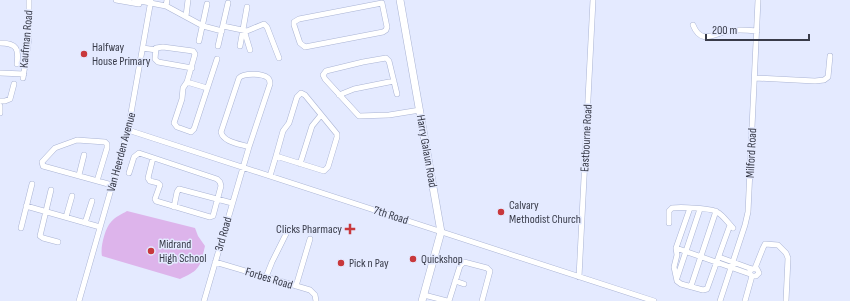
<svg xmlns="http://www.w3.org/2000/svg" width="850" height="301" font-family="'Sofia Sans Condensed',sans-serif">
<rect width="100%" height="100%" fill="#e4eaff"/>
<path fill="#ddb4eb" d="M127,211L195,228L198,236L205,246C200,267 200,270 180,279L102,256C100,248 105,228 111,222C115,217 122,214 127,211Z"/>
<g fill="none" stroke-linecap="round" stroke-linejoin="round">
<defs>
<path id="minor" d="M116,0L139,4
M135,0L166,6L203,26L222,31
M382,3L387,27L386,30L383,32L305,47L300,43L294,25V22L299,19Z
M166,6L167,0
M186,16L188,0
M693,25C701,45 713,34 728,31C737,29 747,30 757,31
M223,26L247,31L264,24L267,27L279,58
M244,30L250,50
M199,41L207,4
M0,43C17,43 19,49 17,64
M218,46L228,3
M240,46L247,7
M143,48L156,50
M192,68L158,62L155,59L156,48L163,47L193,51L195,54L187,82L183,88L182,99L174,123L177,127L191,132L194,129L217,59
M0,73L24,74
M23,78L29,38V0
M755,78L815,81L824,80L828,77L830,56
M187,82L207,88
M301,93L305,95L337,134V137L328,167L324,171L276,156L283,131L289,123L297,97Z
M397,94L389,61L386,58L363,62L326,71L323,75L325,79L359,116L389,115L420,110
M339,95L354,89L394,81
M0,101H5L10,99L14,84
M0,106V113
M128,130L654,301
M300,164L312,126L321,115
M129,173L134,157L139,153L217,179L220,182L221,186L213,216L210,217L156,201L155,199L160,185L158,183L150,181L148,178L153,158
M79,175L84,155
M270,176L276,156
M97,181L107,148V144L105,142L77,140L55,148L42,162L43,166L112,185
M51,190L40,236L43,238L58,242
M26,206L100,227
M174,207L177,192L179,189L232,203
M690,208L676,248L677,255L674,267L677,281L681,284L703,290L707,289L730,225
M66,217L72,196
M85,223L92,201
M669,223V211L672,208C680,207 712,208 717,212C723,215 728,223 733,228
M21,228L32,184
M676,248L750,274
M719,257L752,269H757L759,273L756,276H752L750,274V271L752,269
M215,262L310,290L315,295L316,301
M755,268L763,248L765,244L778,245L786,253L788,258L786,301
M266,277L272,262L286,234
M579,277L593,0
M677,278L700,209
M455,281L464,284
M296,286L310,239
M691,286L716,211
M424,295L447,301
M79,301L128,130L151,0
M204,301L249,147L270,84C270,81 270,80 268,78C262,73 243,73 239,78L221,132C223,142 240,144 249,147
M449,301L460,266L464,262L487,268L490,271L482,301
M720,301L745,225L748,212L758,0
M745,301L752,276"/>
<path id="major" d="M400,0L441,232L422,301"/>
</defs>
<use href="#minor" stroke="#aab4d4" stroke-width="6"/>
<use href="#major" stroke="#aab4d4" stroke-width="8"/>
<use href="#minor" stroke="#fff" stroke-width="5"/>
<use href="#major" stroke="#fff" stroke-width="7"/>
</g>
<g fill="#c8383c" stroke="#e4eaff" stroke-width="1.5">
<circle cx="84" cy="54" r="4"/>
<circle cx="501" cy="212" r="4"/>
<path d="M348 223h4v4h4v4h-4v4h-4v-4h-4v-4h4z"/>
<circle cx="151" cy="251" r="4"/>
<circle cx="413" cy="259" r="4"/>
<circle cx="341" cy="263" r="4"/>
</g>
<g text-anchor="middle" stroke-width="3" stroke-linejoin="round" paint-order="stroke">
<g font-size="12" fill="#383b49" stroke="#e4eaff">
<text transform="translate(26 39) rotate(-85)" y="4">Kaufman Road</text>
<text transform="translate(586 138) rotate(-87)" y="4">Eastbourne Road</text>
<text transform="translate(427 151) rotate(80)" y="4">Harry Galaun Road</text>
<text transform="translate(121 152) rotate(-75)" y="4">Van Heerden Avenue</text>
<text transform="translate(751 153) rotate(-87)" y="4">Milford Road</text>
<text transform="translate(391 215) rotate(18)" y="4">7th Road</text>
<text transform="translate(223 234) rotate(-74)" y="4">3rd Road</text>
<text transform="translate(269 278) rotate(17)" y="4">Forbes Road</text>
</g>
<g font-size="12" fill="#383b49" stroke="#e4eaff" text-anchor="start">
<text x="92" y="51">Halfway<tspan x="92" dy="14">House Primary</tspan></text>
<text x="509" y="209">Calvary<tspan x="509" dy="14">Methodist Church</tspan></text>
<text x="342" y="233" text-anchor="end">Clicks Pharmacy</text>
<text x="159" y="248">Midrand<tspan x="159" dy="14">High School</tspan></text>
<text x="421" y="263">Quickshop</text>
<text x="349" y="267">Pick n Pay</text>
</g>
</g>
<path d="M706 34v6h103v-6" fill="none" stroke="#383b49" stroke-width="2"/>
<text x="712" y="34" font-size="12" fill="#383b49" stroke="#e4eaff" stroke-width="3" paint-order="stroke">200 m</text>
</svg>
